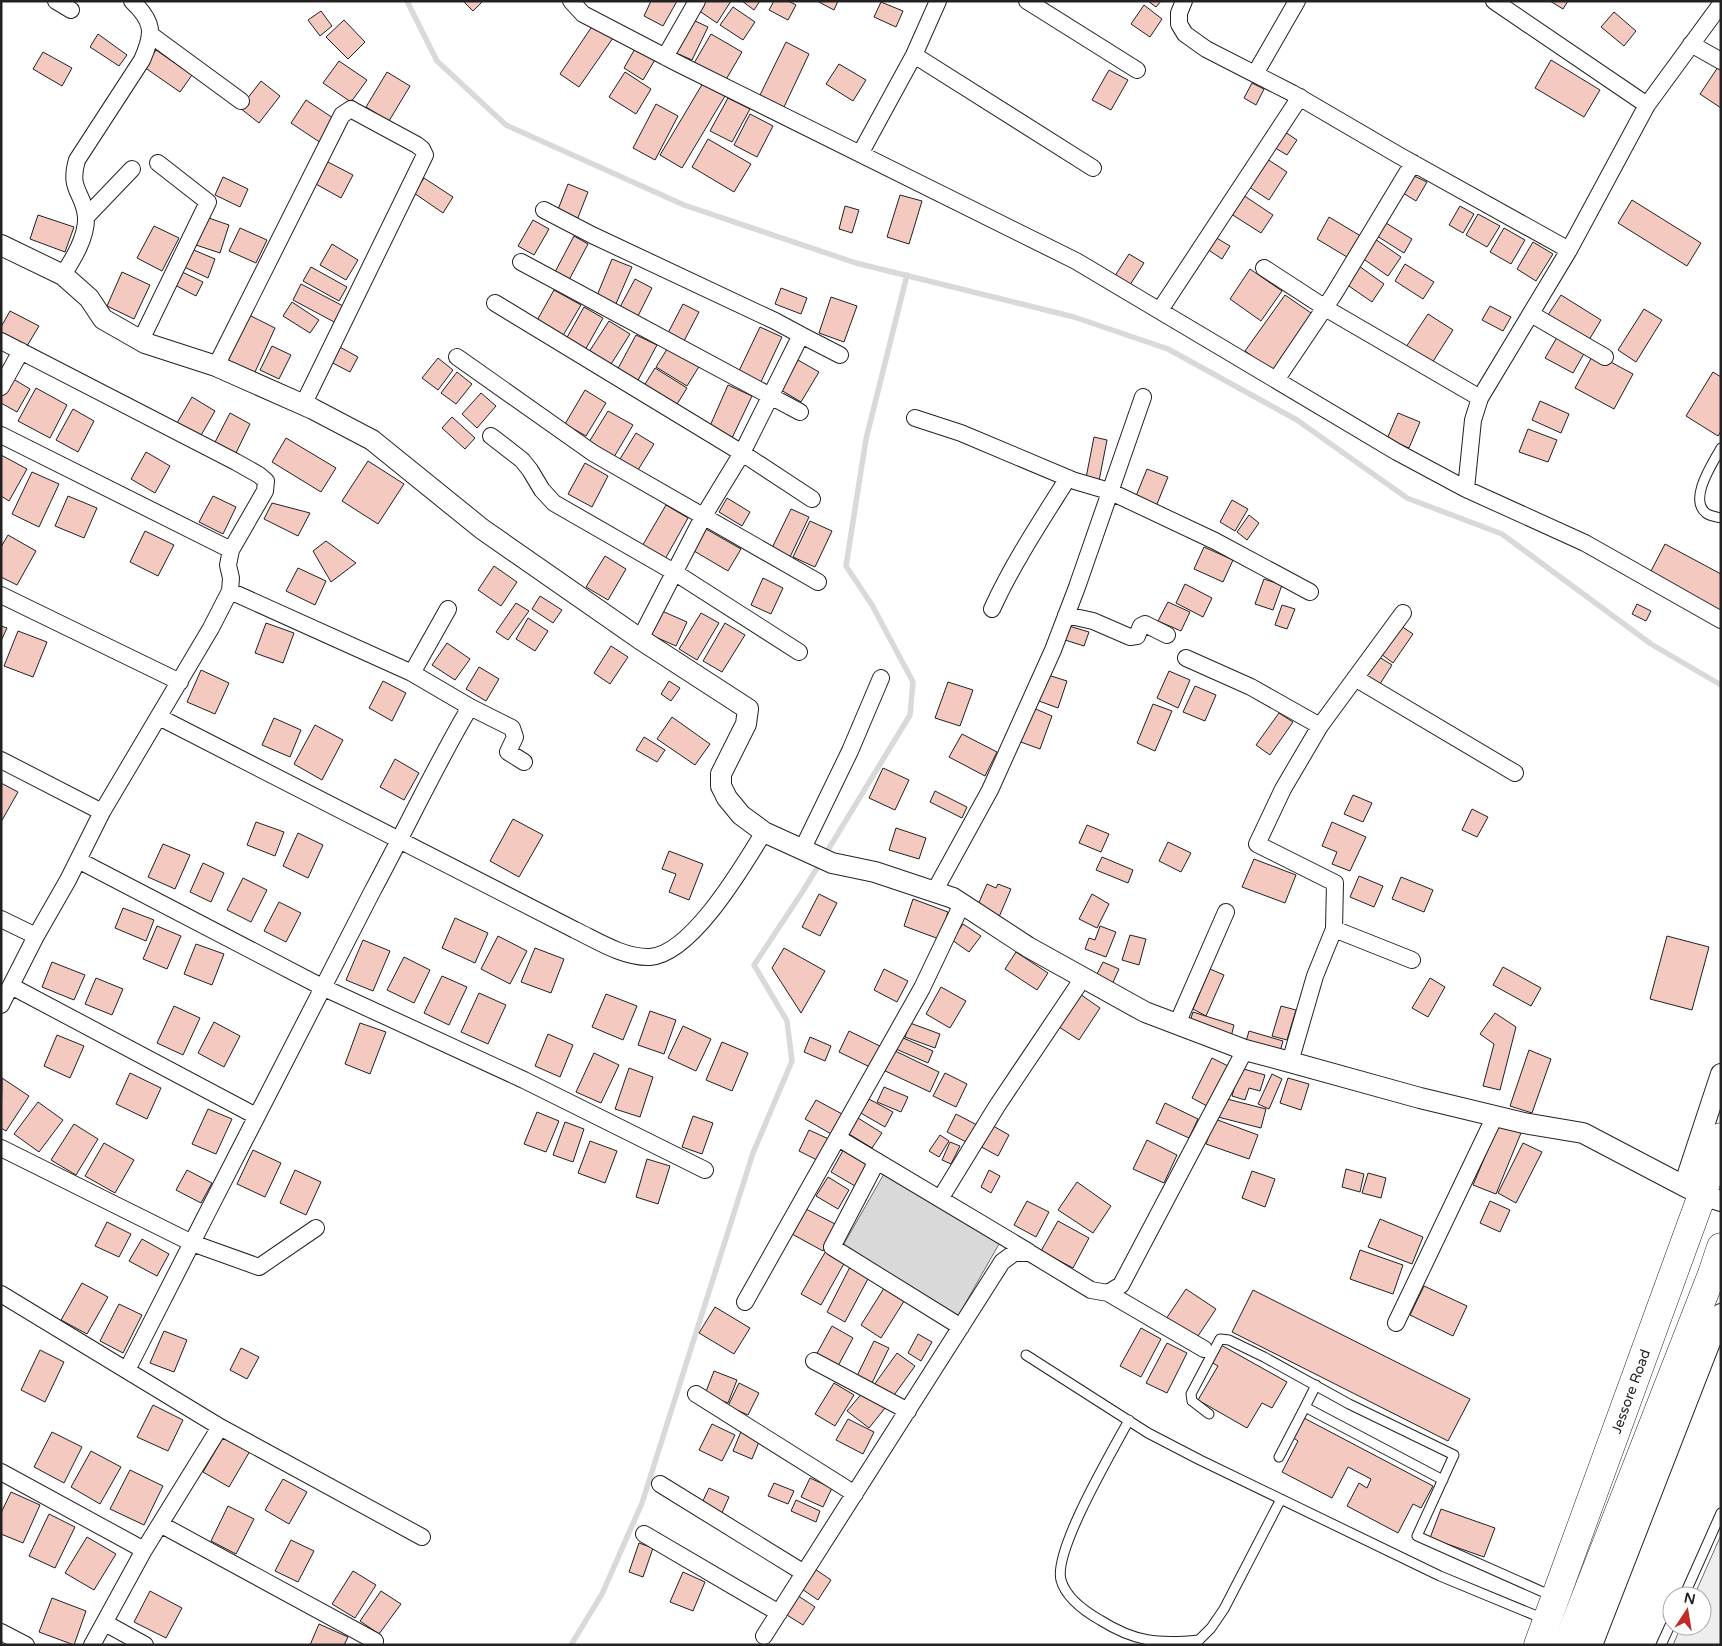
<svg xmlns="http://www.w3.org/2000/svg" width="1722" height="1646" font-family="'Varela Round',sans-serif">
<rect width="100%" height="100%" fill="#fff"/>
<path fill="#eee" stroke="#6f6f6f" d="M1721,1535V1645H1673L1681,1626H1702V1596H1694Z"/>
<path fill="#d9d9d9" stroke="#6f6f6f" d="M885,1172L999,1244L957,1318L841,1249Z"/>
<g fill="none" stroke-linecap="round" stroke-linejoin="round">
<path stroke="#d9d9d9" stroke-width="5.5" d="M407,1L437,61L506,125L684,205L856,263L1074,317L1168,349L1297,420L1407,498L1502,534L1651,644L1721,685
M571,1645L602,1594L642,1503L753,1153L792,1061L787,1021L754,965L803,891L910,715L913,682L872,605L846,566L866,439L907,275"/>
</g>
<path fill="#f3c9c0" stroke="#222" d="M463,1H483L473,11Z
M651,1H677L663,26L644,16Z
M700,1H731L717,23L695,8Z
M742,1H760L754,10Z
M774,1H788L796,5L788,20L769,10Z
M817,1H838L834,10Z
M1148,1H1161L1156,7Z
M1550,1H1568L1563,9Z
M881,2L903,11L896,27L874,17Z
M1144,5L1162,19L1150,37L1131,24Z
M733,7L755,22L743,40L720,25Z
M321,11L332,26L320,36L308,20Z
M1614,12L1636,31L1624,46L1601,27Z
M691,19L708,27L692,60L674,52Z
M344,20L365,42L348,59L326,37Z
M593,25L613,38L579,87L560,74Z
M98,34L127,55L119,66L90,47Z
M711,34L742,52L724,83L693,65Z
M786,42L809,54L784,107L760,95Z
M636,47L656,58L643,80L624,68Z
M156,50L192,75L180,92L144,67Z
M43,52L72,68L62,86L33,69Z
M1551,60L1600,90L1584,117L1535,88Z
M339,61L367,80L351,102L323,83Z
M839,64L866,80L853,101L826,84Z
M1718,67L1721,69V108L1700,94Z
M1109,70L1128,80L1111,110L1092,100Z
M387,72L410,86L389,121L366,107Z
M625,72L651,89L636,114L609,97Z
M261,81L280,96L259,123L240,108Z
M703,83L725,96L682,168L660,155Z
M1252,83L1264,89L1256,105L1244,98Z
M728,98L750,109L732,142L710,131Z
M306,100L336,120L321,143L291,123Z
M656,104L678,116L655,160L633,148Z
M750,114L773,126L757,157L734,145Z
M1282,130L1297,140L1287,155L1272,146Z
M708,139L751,164L734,192L692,167Z
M1264,157L1287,172L1269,200L1246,185Z
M326,161L353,175L341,198L314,183Z
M1412,175L1427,182L1416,201L1403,193Z
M223,177L248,189L240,207L215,195Z
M424,178L453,197L443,213L414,193Z
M568,184L588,192L577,220L557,212Z
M1240,193L1273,215L1261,233L1228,212Z
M900,195L922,201L909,244L887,237Z
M1632,200L1701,243L1687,266L1618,223Z
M845,206L859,210L852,233L839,229Z
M1460,206L1474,214L1463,233L1449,225Z
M1478,214L1500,226L1487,247L1466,235Z
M38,215L74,227L65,252L30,239Z
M203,216L229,225L220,253L193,244Z
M1329,217L1364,238L1352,260L1317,239Z
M533,220L549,229L534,255L518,246Z
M1386,223L1412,239L1404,253L1377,236Z
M154,226L179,238L162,271L137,258Z
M240,228L267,240L256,263L229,251Z
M1504,228L1525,240L1511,264L1490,252Z
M574,236L588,244L569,280L555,272Z
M1215,237L1230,246L1222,259L1207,249Z
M1375,239L1401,257L1388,276L1362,258Z
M1533,242L1553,254L1536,281L1517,269Z
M332,244L358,260L346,280L320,265Z
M189,248L215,259L208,278L182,266Z
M1129,254L1144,263L1128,288L1113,279Z
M612,259L632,267L615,306L596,298Z
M1405,264L1434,282L1423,299L1395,281Z
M1359,266L1384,284L1372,302L1346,284Z
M311,267L347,287L339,301L303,281Z
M1250,269L1282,291L1261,321L1230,299Z
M178,270L203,282L196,296L171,283Z
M122,272L150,285L134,319L107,306Z
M635,279L652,288L638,316L620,307Z
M301,284L345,307L336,323L293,300Z
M781,288L807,298L801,314L775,304Z
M554,290L581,305L561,339L535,324Z
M1285,295L1314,315L1273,371L1245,351Z
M1561,295L1601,320L1589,340L1548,315Z
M831,297L857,306L844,342L819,333Z
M292,302L319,320L310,333L283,316Z
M683,304L699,312L684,341L668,333Z
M1490,306L1511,317L1503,331L1482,320Z
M584,307L603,318L584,352L565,341Z
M1644,309L1662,320L1636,362L1618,350Z
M10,311L39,326L27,346L1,332V327Z
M247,314L275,328L255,372L226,359Z
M1428,314L1453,330L1432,363L1406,347Z
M609,321L630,334L608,369L587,355Z
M760,327L782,337L760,384L738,373Z
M1559,334L1586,350L1573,373L1545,358Z
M636,335L657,345L636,384L615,374Z
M272,346L291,355L279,379L260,370Z
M338,346L358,357L350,372L329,361Z
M669,346L700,365L687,386L656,367Z
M1594,353L1633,374L1614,409L1575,388Z
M438,358L453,370L438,390L422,378Z
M798,360L819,372L801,402L781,390Z
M655,368L687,388L674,409L642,389Z
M457,372L472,384L456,404L441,393Z
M1713,372L1721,377V431L1718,436L1686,416Z
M10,377L30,389L17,412L1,403V393Z
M728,385L752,396L732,438L710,426Z
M36,388L67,405L50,438L18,421Z
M585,390L606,403L586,436L565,424Z
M481,393L496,406L477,428L462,414Z
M192,397L215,411L200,437L177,423Z
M1540,401L1569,414L1561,433L1532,420Z
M73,409L94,421L78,452L56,440Z
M608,411L633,425L614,457L589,442Z
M230,413L250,424L234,457L213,446Z
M1398,413L1420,422L1409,448L1387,439Z
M452,417L475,438L465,449L442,428Z
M1528,429L1557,440L1548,462L1519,452Z
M636,433L654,444L638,470L620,459Z
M1094,437L1107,440L1098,486L1085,483Z
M286,438L336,468L321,492L272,462Z
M146,452L170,466L155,493L131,479Z
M1,455L27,469L9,501L1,496Z
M368,461L404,484L378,524L342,501Z
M585,463L608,476L592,507L568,494Z
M1147,469L1168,477L1155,509L1134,501Z
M32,472L59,484L39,527L12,514Z
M68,496L97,508L84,538L55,526Z
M213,496L236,507L223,534L199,522Z
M727,498L750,512L742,526L719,512Z
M1232,500L1248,509L1235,531L1220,522Z
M272,503L310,513L298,536L264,519Z
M666,505L688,518L664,561L641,548Z
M791,509L809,517L790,557L772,548Z
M1249,515L1259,523L1247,540L1237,532Z
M810,521L832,531L815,567L793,557Z
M706,529L741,549L728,571L694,551Z
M145,531L174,545L158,576L130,562Z
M8,535L36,551L17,585L1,577V547Z
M326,541L356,563L331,582L313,551Z
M1665,544L1721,574V611L1650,573Z
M1204,547L1233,560L1223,582L1194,569Z
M605,556L626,569L608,600L586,587Z
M494,566L517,582L501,606L478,590Z
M298,568L326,581L315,605L286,591Z
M763,578L783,588L771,614L751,605Z
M1264,579L1282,585L1273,610L1255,604Z
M1185,584L1212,598L1203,617L1176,603Z
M540,596L562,610L553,623L532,609Z
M1168,602L1190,612L1181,631L1158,621Z
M516,603L529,611L508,640L496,632Z
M1637,604L1651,611L1646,621L1632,614Z
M1282,605L1295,609L1287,629L1275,625Z
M662,611L687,622L676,646L651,635Z
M701,613L719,623L697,660L679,649Z
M528,618L548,631L535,651L516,639Z
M266,623L294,633L283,663L255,653Z
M725,623L745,635L722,672L703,661Z
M1,626L7,628L1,641Z
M1069,626L1089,632L1084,646L1065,640Z
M1401,626L1413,634L1393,663L1381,654Z
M18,631L47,642L33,677L4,666Z
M447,643L470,659L455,680L432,665Z
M611,646L628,657L610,684L594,673Z
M1376,655L1392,665L1378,687L1363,678Z
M479,667L499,679L486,701L466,689Z
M201,670L229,683L215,714L187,702Z
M1169,671L1190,680L1178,708L1157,698Z
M1048,675L1067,681L1058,708L1039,701Z
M383,681L406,693L392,721L369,708Z
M669,681L680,688L671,701L661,694Z
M948,682L973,690L960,726L935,718Z
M1195,686L1216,695L1205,721L1183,712Z
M1153,704L1172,711L1155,751L1137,743Z
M1031,707L1052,716L1040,749L1018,741Z
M1279,713L1293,722L1270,755L1256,745Z
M672,717L710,744L695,765L657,739Z
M274,718L301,730L290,757L262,745Z
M315,725L343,740L322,780L294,764Z
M962,734L997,752L985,776L949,757Z
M644,737L665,750L657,762L636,750Z
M395,759L419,773L404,800L380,787Z
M883,768L909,780L895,810L869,798Z
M1,783L18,792L1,822Z
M935,791L967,807L962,818L930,802Z
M1353,795L1372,803L1363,822L1344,814Z
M1472,809L1488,817L1477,837L1462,830Z
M513,819L543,835L519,877L490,861Z
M256,822L284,832L275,856L247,845Z
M1332,822L1366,837L1350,871L1332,864L1337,852L1322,846Z
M1087,825L1109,834L1101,852L1079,843Z
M896,828L926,838L919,859L889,850Z
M298,833L323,845L308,878L283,866Z
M1168,842L1191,853L1181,872L1159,861Z
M163,844L190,855L175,889L148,877Z
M669,851L703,864L689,900L669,892L676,874L662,869Z
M1102,857L1133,870L1128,883L1096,870Z
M1254,859L1296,875L1285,903L1242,887Z
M203,863L224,873L211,902L190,892Z
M1359,876L1383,886L1374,907L1350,897Z
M1401,877L1433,890L1424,912L1392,899Z
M243,878L267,890L251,922L227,910Z
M987,884L996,888L998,884L1011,889L999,917L977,907Z
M819,894L837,903L820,936L802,927Z
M1092,894L1109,904L1097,928L1079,919Z
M913,899L948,912L939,939L904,926Z
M279,902L301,913L286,942L264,931Z
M123,908L154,920L146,941L115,928Z
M455,918L488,933L475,963L442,948Z
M963,924L981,936L969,952L952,940Z
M157,926L181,936L167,969L143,959Z
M1100,926L1116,932L1106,957L1085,949L1089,938L1095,940Z
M1130,935L1146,939L1139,965L1122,960Z
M498,936L527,951L510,984L481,969Z
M1667,936L1709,947L1692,1010L1650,999Z
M363,940L390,951L373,991L346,980Z
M196,944L224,954L212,985L184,974Z
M535,948L564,959L551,993L521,982Z
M784,948L825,971L801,1013L772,968Z
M1016,952L1048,973L1037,990L1005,969Z
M404,957L430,970L414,1003L387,990Z
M52,962L85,975L74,1000L42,987Z
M1103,962L1119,969L1110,989L1093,982Z
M1503,967L1541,988L1531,1006L1493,985Z
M884,969L908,981L897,1002L874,990Z
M1210,969L1224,975L1206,1016L1193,1009Z
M442,976L467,987L449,1025L424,1013Z
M96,978L123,989L112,1015L85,1004Z
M1430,978L1445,987L1428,1017L1412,1008Z
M941,987L966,1001L950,1028L926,1014Z
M1077,992L1100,1008L1079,1040L1056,1025Z
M479,993L506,1005L488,1044L461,1032Z
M606,994L637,1006L623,1040L592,1027Z
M174,1006L200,1018L183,1055L157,1043Z
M1281,1006L1296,1010L1287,1040L1272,1036Z
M650,1011L676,1020L664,1054L638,1045Z
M1193,1012L1234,1025L1231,1037L1189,1024Z
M1495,1013L1516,1027L1500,1090L1483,1086L1494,1044L1480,1034Z
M214,1022L240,1036L224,1067L198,1053Z
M360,1023L386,1032L370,1074L345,1064Z
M910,1023L940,1034L935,1048L905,1037Z
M683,1026L711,1039L696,1071L668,1058Z
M849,1031L884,1048L874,1069L839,1052Z
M1249,1031L1283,1041L1279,1055L1245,1045Z
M548,1034L573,1045L560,1077L535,1066Z
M57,1035L84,1046L70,1078L44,1066Z
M810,1037L831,1046L825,1061L804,1052Z
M901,1037L933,1051L928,1063L896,1049Z
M722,1042L748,1053L732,1091L706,1080Z
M891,1049L939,1072L930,1092L881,1069Z
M1529,1050L1551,1059L1532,1113L1510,1106Z
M594,1053L619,1065L601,1103L576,1092Z
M1212,1058L1228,1066L1207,1106L1192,1098Z
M629,1068L653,1077L640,1117L615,1109Z
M1240,1068L1265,1075L1260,1091L1249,1088L1245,1100L1232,1096Z
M130,1073L161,1088L147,1119L116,1104Z
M945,1073L967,1084L956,1107L933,1096Z
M1272,1074L1282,1079L1269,1109L1258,1104Z
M2,1078L29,1096L6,1131L1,1128Z
M1288,1078L1309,1084L1301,1110L1280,1103Z
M884,1087L908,1097L901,1112L877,1102Z
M867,1098L893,1112L885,1127L859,1112Z
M1223,1098L1266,1109L1261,1128L1218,1117Z
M816,1100L844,1115L833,1135L805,1119Z
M38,1102L63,1120L39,1152L14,1134Z
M1165,1103L1198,1119L1189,1138L1156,1123Z
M208,1109L232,1119L216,1154L192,1144Z
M537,1112L559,1121L546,1152L524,1144Z
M956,1114L977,1125L968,1143L947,1132Z
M693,1116L713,1123L702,1154L682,1147Z
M858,1118L882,1133L872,1148L849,1134Z
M1215,1119L1258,1135L1249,1159L1206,1144Z
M565,1122L584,1129L573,1162L553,1155Z
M988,1123L1009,1135L998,1156L976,1144Z
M1499,1123L1521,1133L1496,1194L1473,1185Z
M74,1124L98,1139L76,1175L51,1160Z
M809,1130L831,1140L821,1162L799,1151Z
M940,1135L949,1141L939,1157L929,1151Z
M1147,1140L1177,1155L1164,1183L1133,1169Z
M590,1141L617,1151L605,1183L578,1173Z
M950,1142L960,1146L951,1164L942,1160Z
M104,1143L134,1160L115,1193L85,1176Z
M1523,1143L1542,1152L1516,1203L1498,1193Z
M845,1147L869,1161L855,1186L831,1172Z
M253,1150L281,1163L265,1197L237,1184Z
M647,1159L670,1166L658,1204L636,1197Z
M1346,1169L1364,1174L1360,1192L1342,1187Z
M187,1170L212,1183L201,1203L176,1190Z
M295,1170L321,1182L306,1215L280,1203Z
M989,1170L1000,1176L991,1193L981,1187Z
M1252,1171L1275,1179L1265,1207L1242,1198Z
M1368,1173L1386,1178L1381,1198L1362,1193Z
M828,1177L849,1190L838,1209L816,1196Z
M1077,1182L1111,1206L1093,1233L1058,1210Z
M1027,1201L1049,1212L1036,1237L1014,1225Z
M1490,1201L1510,1210L1500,1232L1480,1223Z
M806,1209L837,1225L823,1251L792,1234Z
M1380,1219L1423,1237L1412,1264L1368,1247Z
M1058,1221L1089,1238L1073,1268L1041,1251Z
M107,1222L131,1234L119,1257L95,1246Z
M142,1239L169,1254L157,1276L129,1261Z
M827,1249L846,1260L821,1305L801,1294Z
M1360,1250L1403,1265L1393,1294L1350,1279Z
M851,1265L870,1275L845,1322L827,1312Z
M82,1283L108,1297L87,1334L61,1320Z
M886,1285L906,1298L881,1338L861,1325Z
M1424,1286L1467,1306L1453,1336L1410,1315Z
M1186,1289L1216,1309L1196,1339L1166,1319Z
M1253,1290L1470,1399L1448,1441L1232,1332Z
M119,1304L142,1315L123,1353L100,1341Z
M715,1307L750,1328L734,1354L699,1333Z
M832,1326L853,1338L838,1366L816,1355Z
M1141,1328L1161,1339L1141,1377L1120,1366Z
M164,1331L187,1340L174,1372L150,1363Z
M918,1334L932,1342L921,1361L908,1353Z
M874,1341L889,1348L871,1385L856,1378Z
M1167,1343L1187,1353L1167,1393L1146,1383Z
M1221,1345L1287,1382L1272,1408L1262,1403L1247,1428L1198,1400L1218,1366L1211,1362Z
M241,1348L259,1357L247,1379L230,1370Z
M40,1350L64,1362L45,1402L21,1390Z
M897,1353L915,1366L892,1398L874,1385Z
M714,1371L737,1380L728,1403L705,1394Z
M739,1383L759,1393L748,1415L728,1406Z
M834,1383L854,1395L835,1426L815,1414Z
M864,1391L885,1408L869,1428L847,1411Z
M153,1405L183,1420L168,1451L137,1437Z
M1302,1417L1433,1486L1421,1508L1413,1504L1398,1533L1347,1506L1359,1483L1367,1488L1371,1479L1348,1467L1332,1498L1282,1472L1298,1441L1292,1437Z
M848,1419L874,1432L863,1454L836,1440Z
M712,1424L735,1435L722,1461L699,1450Z
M742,1429L761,1437L752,1459L733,1451Z
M52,1432L82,1447L64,1483L34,1467Z
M224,1436L250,1451L229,1487L203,1472Z
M91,1451L121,1467L100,1504L71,1487Z
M130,1470L163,1486L144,1525L110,1509Z
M810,1478L832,1488L823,1507L801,1497Z
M283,1479L307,1492L289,1524L265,1510Z
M774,1483L794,1491L788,1504L768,1496Z
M709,1488L729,1497L721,1515L701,1505Z
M11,1492L40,1505L23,1543L1,1534V1513Z
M796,1500L820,1511L816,1522L791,1511Z
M228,1506L254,1519L236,1554L211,1541Z
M1441,1509L1495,1528L1484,1557L1430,1538Z
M49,1514L75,1527L55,1568L29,1556Z
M87,1537L116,1554L94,1590L65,1573Z
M291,1540L314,1551L298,1582L275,1571Z
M639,1543L653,1548L643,1577L629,1572Z
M812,1567L831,1580L818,1600L799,1587Z
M353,1571L376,1585L355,1618L332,1604Z
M683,1572L705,1582L693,1611L670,1602Z
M150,1591L182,1608L166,1638L134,1622Z
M381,1591L401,1604L379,1634L360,1621Z
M794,1593L815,1607L803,1625L782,1612Z
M52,1598L86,1611L74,1645L39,1632Z
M319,1624L348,1637L344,1645H310Z"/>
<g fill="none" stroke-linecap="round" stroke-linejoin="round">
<defs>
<path id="service" d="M1721,448C1713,463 1688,499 1706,513C1709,516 1717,517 1721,518
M1026,1355L1148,1433L1200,1460L1440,1576L1544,1619
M1305,1407L1316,1385
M1209,1414L1192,1401L1191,1394L1220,1339L1229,1340L1264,1357L1349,1404L1454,1455L1417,1536L1552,1596
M1129,1420C1113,1450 1053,1551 1061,1580C1066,1598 1086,1612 1100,1620C1135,1642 1158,1644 1199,1640L1211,1628L1224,1609L1281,1499
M1279,1457L1305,1407L1443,1480
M1684,1596L1721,1513
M1661,1645L1672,1621"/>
<path id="minor" d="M56,1L71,10
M571,1L583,14L677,63L1076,261L1397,452L1466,489L1585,543L1721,620
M1027,1L1137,70
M1184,1L1179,13V24L1185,34L1206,49L1292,93L1400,156L1569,250
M1494,1L1647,105
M151,35L241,101
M1691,44L1721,61
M914,55L1093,168
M665,57L697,1
M1255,74L1297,1
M860,154L914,55L938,1
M544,210L592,235L775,321L801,335L742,453L703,517L640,639
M86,217L132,169
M521,262L800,412
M1264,268L1324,307
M63,275C73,259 87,237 86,217C84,192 68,191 77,160L142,60C154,33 154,22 132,1
M495,303L742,453L812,499
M1160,310L1300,97
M1332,312L1480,398
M1531,314L1605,357
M801,335L840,355
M141,340L208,202L158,163
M1,341L236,462L259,475L266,481L265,491L231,550L228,565L231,578L230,591L211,628L102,812L68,880L36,936L1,1005
M457,357L593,453L818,582
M216,366L342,115L351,109L356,112L417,145L422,149L425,155L303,405
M1276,380L1334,294L1413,163
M1,387L21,351
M915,418L961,433L1075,481L1109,491L1215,541L1310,592
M1,435L231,550
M491,436L522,460L530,470L542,490L554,503L674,572L799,652
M1466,489L1473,420L1480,398L1569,250L1647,105L1721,4
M230,591L412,673
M1,595L180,682
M992,609C1013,563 1041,521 1068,478
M1066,615L1093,621L1130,637L1137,636L1141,626L1145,624L1167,635
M1186,658L1251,687L1320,726
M1355,678L1515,773
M470,707L512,728L515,737L508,752L524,762
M159,717L575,930C598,941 624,958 650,957C692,954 743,866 764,832
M1,760L102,812
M802,850L850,751L881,678
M78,860L322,987L524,1080L705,1170
M934,892L990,790L1053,650L1077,587L1143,397
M1,919L36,936
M1334,929L1335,883L1257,844L1283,789L1320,726L1403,613
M11,986L256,1116
M1177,1024L1226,912
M1290,1062L1315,976L1334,929L1412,960
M838,1138L1029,1252
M1,1148L192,1243L259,1267L316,1228
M877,1161L832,1247L961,1327
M940,1199L997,1106L1083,978
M1108,1293L1204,1349
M1,1294L220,1427L422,1537
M745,1302L922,988L962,904
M1396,1323L1495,1116
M814,1361L908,1411
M127,1370C209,1210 290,1049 373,890C406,829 435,766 470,707L412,673L448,609
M696,1394L855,1494
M1,1472L144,1550
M660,1484L804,1573
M160,1524L375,1641
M644,1534L779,1613
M105,1623L145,1645
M1,1632L26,1645
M764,1636L1002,1262L1014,1253H1030L1091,1290L1108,1293L1121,1285L1245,1050
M92,1645L144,1550L220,1427"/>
<path id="tertiary" d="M1,245L63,275L89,298L103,319L145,343L216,366L313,409L372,440L482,529L640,639L748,709L746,724L721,774V786L727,798L741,815L764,832L832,863L875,872L953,898L1028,947L1145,1012L1245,1050L1290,1062L1420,1098L1524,1123L1583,1133L1684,1186L1702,1195L1721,1201
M1684,1186L1721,1074
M1592,1645L1721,1314"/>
<g id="trunk">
<path id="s1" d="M1538,1645L1702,1195L1721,1137"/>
<path d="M1567,1645L1712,1274L1721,1247"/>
</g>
</defs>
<use href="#service" stroke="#222" stroke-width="11"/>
<use href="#minor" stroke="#222" stroke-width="18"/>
<use href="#tertiary" stroke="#222" stroke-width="22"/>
<use href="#trunk" stroke="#222" stroke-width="29"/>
<use href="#service" stroke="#fff" stroke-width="9"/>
<use href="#minor" stroke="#fff" stroke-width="16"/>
<use href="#tertiary" stroke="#fff" stroke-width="20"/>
<use href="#trunk" stroke="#fff" stroke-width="28"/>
</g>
<g text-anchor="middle" stroke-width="4" stroke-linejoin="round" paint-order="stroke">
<g font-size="14" fill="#222" stroke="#fff">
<text dy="5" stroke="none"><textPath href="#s1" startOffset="270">Jessore Road</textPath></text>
</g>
</g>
<rect width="1722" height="1646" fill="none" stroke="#222222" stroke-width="5"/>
<g transform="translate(1687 1611) rotate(12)"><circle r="24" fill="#ffffff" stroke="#a7a7a7"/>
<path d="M0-4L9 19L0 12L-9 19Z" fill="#c62828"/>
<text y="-8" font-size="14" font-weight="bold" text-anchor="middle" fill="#222222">N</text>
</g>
</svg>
